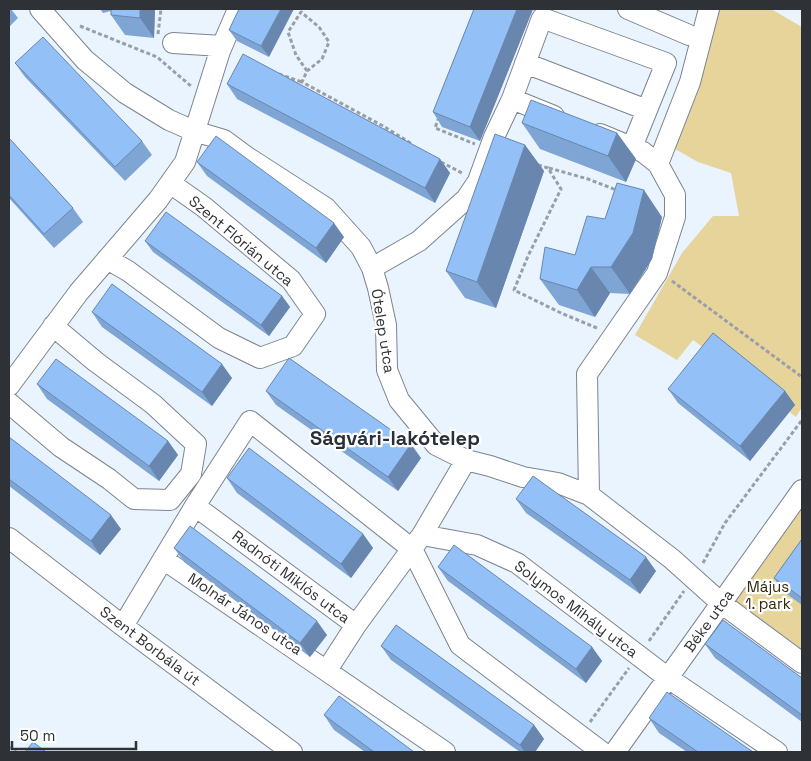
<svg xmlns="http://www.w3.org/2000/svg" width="811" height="761" font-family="'Space Grotesk',sans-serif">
<rect width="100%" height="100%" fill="#eaf4ff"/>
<path fill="#e6d49b" d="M700,9H771L802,27V407L796,417L693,340L677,360L635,335L682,253L713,216H739L731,173L698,162L675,149L704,39Z
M802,492V659L721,603Z"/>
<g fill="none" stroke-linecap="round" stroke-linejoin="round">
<defs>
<path id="minor" d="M40,9L85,60L125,93L169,120L194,131L224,140L247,157L326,208L361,247L372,268L378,288L386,325L387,370L399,400L436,445L466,460L490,466L523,477L558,483L589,495L672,559L721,603L802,663
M628,9L689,35
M173,43L222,46
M525,63L647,110
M512,99L542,18L666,63L632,147
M658,164L690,82L709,9
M107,259L128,271L219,338L260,358L293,346L315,314L291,280L204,207L170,183
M372,268L419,241L466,199L478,181L494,137L512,99L554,116
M9,386L79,292L158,200L185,162L220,51L238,9
M9,403L61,447L109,479L134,499L170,500L191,474L196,444L153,404L96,362L53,326
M589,495L587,374L657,273L675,217V195L658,164L643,152L600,134
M195,506L356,625
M422,535L477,545L517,563L668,678L777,752
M9,538L123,626L292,752
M163,559L445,752
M123,626L195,506L250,421L412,549L460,645L602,752
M327,670L356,625L422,535L466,460
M615,752L802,490"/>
</defs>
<use href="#minor" stroke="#7c848e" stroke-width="22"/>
<path stroke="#989fa7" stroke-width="3" stroke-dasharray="4 2.5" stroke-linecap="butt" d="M80,26L157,57L192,87
M158,34L161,9
M307,71L296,55L288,32L301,12L319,27L329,42L322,59L307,71L302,82L383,126L412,144
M279,74L302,82
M439,117L435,128L475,144
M441,162L462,173
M538,165L548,168L561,189L528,256L514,290L561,313L597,328
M549,168L588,179L619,191
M672,281L802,377
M703,563L725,523L802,420
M649,641L684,591
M590,722L629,668
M9,747L16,752"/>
<use href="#minor" stroke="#fff" stroke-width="20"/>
</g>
<path fill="#7fa5d5" d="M9,9H11L18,18L9,27Z
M100,9H155L154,38L125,35L111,15V11L103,13Z
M239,9L269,57L237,41L229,30Z
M474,9H533L480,141L442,127L433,112Z
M15,63L142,141L152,155L125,181L25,77Z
M227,84L440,159L450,173L435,203L237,99Z
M522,123L617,133L636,159L626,182L540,149Z
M9,138L73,208L83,222L54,248L9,198Z
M525,145L544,171L496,308L465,298L446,271Z
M197,162L344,237L326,263L207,176Z
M662,217L652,259L630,294L610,293L595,317L559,305L540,279L575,255L605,219Z
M145,241L282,296L290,307L269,336L153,252Z
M92,312L232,378L212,406L102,327Z
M37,384L168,441L178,455L159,481L47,399Z
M668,389L785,391L795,405L750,461L678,403Z
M266,391L421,458L398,491L276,405Z
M9,437L121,529L100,555L9,486Z
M227,478L363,534L373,548L351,578L237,493Z
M516,499L656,571L640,594L526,513Z
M802,539V605L784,592L774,578Z
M174,548L327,635L310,657L184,562Z
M438,567L592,647L602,661L586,683L448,581Z
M705,644L802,678V722L715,658Z
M381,646L534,725L544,739L535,752H520L391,660Z
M324,715L414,752H365L334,730Z
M649,718L753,752H687L659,733Z"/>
<path fill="#6886ae" d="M140,9H155L154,38L140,18Z
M281,9H294L269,57L261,46Z
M517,9H533L480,141L470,127Z
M617,133L636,159L626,182L608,156Z
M525,145L544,171L496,308L477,282Z
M440,159L450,173L435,203L425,188Z
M644,190L662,217L652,259L630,294L611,267Z
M334,223L344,237L326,263L316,248Z
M591,267L610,293L595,317L577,290Z
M282,296L290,307L269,336L261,325Z
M222,364L232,378L212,406L202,392Z
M785,391L795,405L750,461L740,446Z
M168,441L178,455L159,481L149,466Z
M411,444L421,458L398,491L388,477Z
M111,515L121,529L100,555L91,541Z
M363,534L373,548L351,578L341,564Z
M646,557L656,571L640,594L630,580Z
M317,621L327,635L310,657L300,643Z
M592,647L602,661L586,683L576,669Z
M534,725L544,739L535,752H525L520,745Z"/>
<path fill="#94c0f8" stroke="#6886ae" d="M111,9H140V18L111,15Z
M239,9H281L261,46L229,30Z
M474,9H517L470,127L433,112Z
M43,37L142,141L115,167L15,63Z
M243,54L440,159L425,188L227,84Z
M531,100L617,133L608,156L522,123Z
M495,134L525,145L477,282L446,271Z
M216,136L334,223L316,248L197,162Z
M9,138L73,208L44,234L9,195Z
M617,183L644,190L633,233L611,267H591L577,290L540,279L545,247L575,255L587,216L605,219Z
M166,212L282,296L261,325L145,241Z
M112,284L222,364L202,392L92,312Z
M713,333L785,391L740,446L668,389Z
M289,358L411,444L388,477L266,391Z
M56,359L168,441L149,466L37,384Z
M9,437L111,515L91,541L9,479Z
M249,448L363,534L341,564L227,478Z
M533,476L646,557L630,580L516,499Z
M190,526L317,621L300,643L174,548Z
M802,539V598L774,578Z
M454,545L592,647L576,669L438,567Z
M723,620L802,678V715L705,644Z
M396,625L534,725L520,745L381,646Z
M667,692L753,752H698L649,718Z
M339,696L414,752H374L324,715Z
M33,742L46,752H25Z"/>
<g text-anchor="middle" stroke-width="4.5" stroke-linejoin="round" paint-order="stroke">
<g font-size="15" fill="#2e3135" stroke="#fff">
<text transform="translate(241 241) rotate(40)" y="5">Szent Flórián utca</text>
<text transform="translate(383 331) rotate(81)" y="5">Ótelep utca</text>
<text transform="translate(291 577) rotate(37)" y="5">Radnóti Miklós utca</text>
<text transform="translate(576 609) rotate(37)" y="5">Solymos Mihály utca</text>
<text transform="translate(245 614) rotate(34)" y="5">Molnár János utca</text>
<text transform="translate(709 621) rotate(-54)" y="5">Béke utca</text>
<text transform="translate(150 646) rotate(37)" y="5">Szent Borbála út</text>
</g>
<g font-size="15" fill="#332909" stroke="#fff">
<text x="768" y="592">Május<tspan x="768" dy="17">1. park</tspan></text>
</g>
<g font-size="20" font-weight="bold" fill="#293039" stroke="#fff">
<text x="395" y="445">Ságvári-lakótelep</text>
</g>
</g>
<rect width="811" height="761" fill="none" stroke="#2e3135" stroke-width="20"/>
<path d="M12 741v8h124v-8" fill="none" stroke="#2e3135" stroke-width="2.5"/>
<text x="20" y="741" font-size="15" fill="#2e3135" stroke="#ffffff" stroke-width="4" paint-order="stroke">50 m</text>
</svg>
